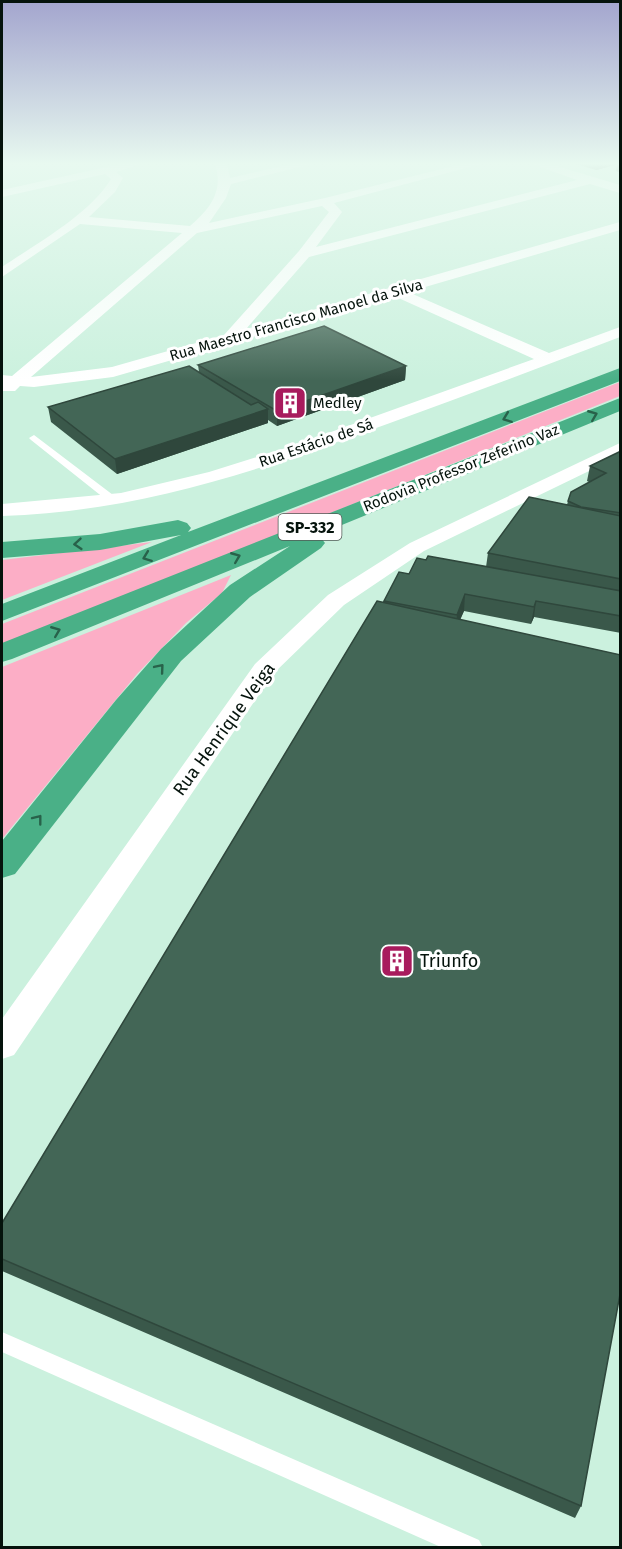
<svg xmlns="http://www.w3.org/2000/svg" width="622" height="1549" font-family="'Fira Sans',sans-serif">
<rect width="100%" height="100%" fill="#cbf1de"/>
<path fill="#fcaec6" d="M620,382V396L2,646V624Z
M152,542L2,600V560Z
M231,575L222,593L186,623L137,674L2,839V667Z"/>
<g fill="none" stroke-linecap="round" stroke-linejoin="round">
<path fill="#fff" fill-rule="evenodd" d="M34,435L117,498V502H109L31,440L29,438Z
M2,1332L479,1540L483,1548H443L2,1352Z"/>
<path fill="#fff" fill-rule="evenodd" d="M120,164H141L116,172L123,178L115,192L89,217L190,226C210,209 224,191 215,164H227L230,178L291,164H312L231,184L226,198L209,223L325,198L462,164H481L334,203L342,212L316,247L577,180L532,164H550L620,185V193L590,184L309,257L246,329L620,222V230L408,292L549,353L620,327V337C544,366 467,395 390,423C263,469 138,512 2,516V504L121,493L209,472L292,446L534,359L394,296L113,377L34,387L20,386L15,391H3L2,375L12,376L182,233L80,224L2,277V267C36,244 90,214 111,179L105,174L2,197V190ZM322,206L329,212L299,251L224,335L112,367L31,377L197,233Z
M620,443V456L424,551L344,605L273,674L14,1055L2,1059V1019L255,664L328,595L410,543Z"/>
<path fill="#4ab087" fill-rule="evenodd" d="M620,368V381L2,621V604L181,535L100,550L2,558V542L100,534L178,520L187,523L191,528L188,532Z
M620,398V411L315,536L321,538L325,543L321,548L250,597L181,661L15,874L2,878V841L116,700L161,649L230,585L290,546L12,659L2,662V643Z"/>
</g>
<path fill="#3a584a" d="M576,164H619L596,170Z
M617,165H621V173L616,171Z
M198,365L406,366L405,380L277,426L268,420V423L117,474L51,422L48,407L199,372Z
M621,451V633L534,617L531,624L464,611L460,619L581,1506L575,1518L2,1271V1223L384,601L409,574L486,567L488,553L567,505L568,501L589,482L587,481L590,466Z"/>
<path fill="#2f473c" d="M597,164H619L596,170Z
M406,366L405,380L277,426V411Z
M268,409V423L117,474L115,459Z
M465,594L464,611L455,632L457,615Z
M536,601L534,617L531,624L534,607Z"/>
<path fill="#436656" stroke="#2f473c" stroke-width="1.5" d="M324,326L406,366L277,411L198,365Z
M189,366L251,405L258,402L268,409L115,459L48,407Z
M621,451V513L581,507L568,501L571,492L606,473L590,466Z
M529,497L621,516V579L488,553Z
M428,556L621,591V616L536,601L534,607L465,594L457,615L384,601L399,572L409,574L417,558L426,560Z
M377,601L621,655V1289L581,1506L2,1259V1223Z"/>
<defs><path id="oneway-chevron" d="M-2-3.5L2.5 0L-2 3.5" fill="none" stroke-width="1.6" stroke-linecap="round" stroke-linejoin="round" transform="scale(1.5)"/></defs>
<g stroke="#28624a">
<use href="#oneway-chevron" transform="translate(593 415) rotate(-22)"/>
<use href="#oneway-chevron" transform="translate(507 418) rotate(159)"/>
<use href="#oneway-chevron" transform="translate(78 544) rotate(175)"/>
<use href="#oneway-chevron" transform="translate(147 557) rotate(159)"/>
<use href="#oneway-chevron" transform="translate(236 557) rotate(-22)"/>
<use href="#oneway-chevron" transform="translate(56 631) rotate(-22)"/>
<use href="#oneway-chevron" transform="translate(160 668) rotate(-50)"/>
<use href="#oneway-chevron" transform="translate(38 819) rotate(-52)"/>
</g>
<linearGradient id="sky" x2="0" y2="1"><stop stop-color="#a3a5ce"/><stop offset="0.43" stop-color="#e8f9f0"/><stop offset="1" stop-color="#e8f9f0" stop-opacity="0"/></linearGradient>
<rect width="622" height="381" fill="url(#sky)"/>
<defs>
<symbol id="building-square" viewBox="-11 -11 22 22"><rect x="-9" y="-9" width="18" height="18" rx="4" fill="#a81b5d" stroke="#fff"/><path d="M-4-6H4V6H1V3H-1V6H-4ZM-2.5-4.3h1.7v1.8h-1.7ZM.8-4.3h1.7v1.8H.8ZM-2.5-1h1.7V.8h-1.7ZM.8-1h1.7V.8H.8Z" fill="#fff"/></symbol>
</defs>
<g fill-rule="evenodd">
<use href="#building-square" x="271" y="384" width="38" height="38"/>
<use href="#building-square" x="378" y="942" width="38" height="38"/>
</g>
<g text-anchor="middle" stroke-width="6" stroke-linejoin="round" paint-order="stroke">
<g font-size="15" fill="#05130c" stroke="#fff">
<text transform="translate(296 320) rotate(-16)" y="5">Rua Maestro Francisco Manoel da Silva</text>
<text transform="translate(316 443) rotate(-19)" y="5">Rua Estácio de Sá</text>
<text transform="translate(461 468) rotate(-22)" y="5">Rodovia Professor Zeferino Vaz</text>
</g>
<g font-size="15" fill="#05130c" stroke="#fff" text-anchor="start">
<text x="313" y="408">Medley</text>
</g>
<rect fill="#fff" stroke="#505a55" stroke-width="1.5" x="278.5" y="514" width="63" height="26" rx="4.5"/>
<g font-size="16" font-weight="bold" fill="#05130c">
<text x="310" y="533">SP-332</text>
</g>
<g font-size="18" fill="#05130c" stroke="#fff">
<text transform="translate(224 729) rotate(-54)" y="6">Rua Henrique Veiga</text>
</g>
<g font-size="18" fill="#05130c" stroke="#fff" text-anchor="start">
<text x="420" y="967">Triunfo</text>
</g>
</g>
<rect width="622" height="1549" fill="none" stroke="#05130c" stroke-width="6"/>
</svg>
